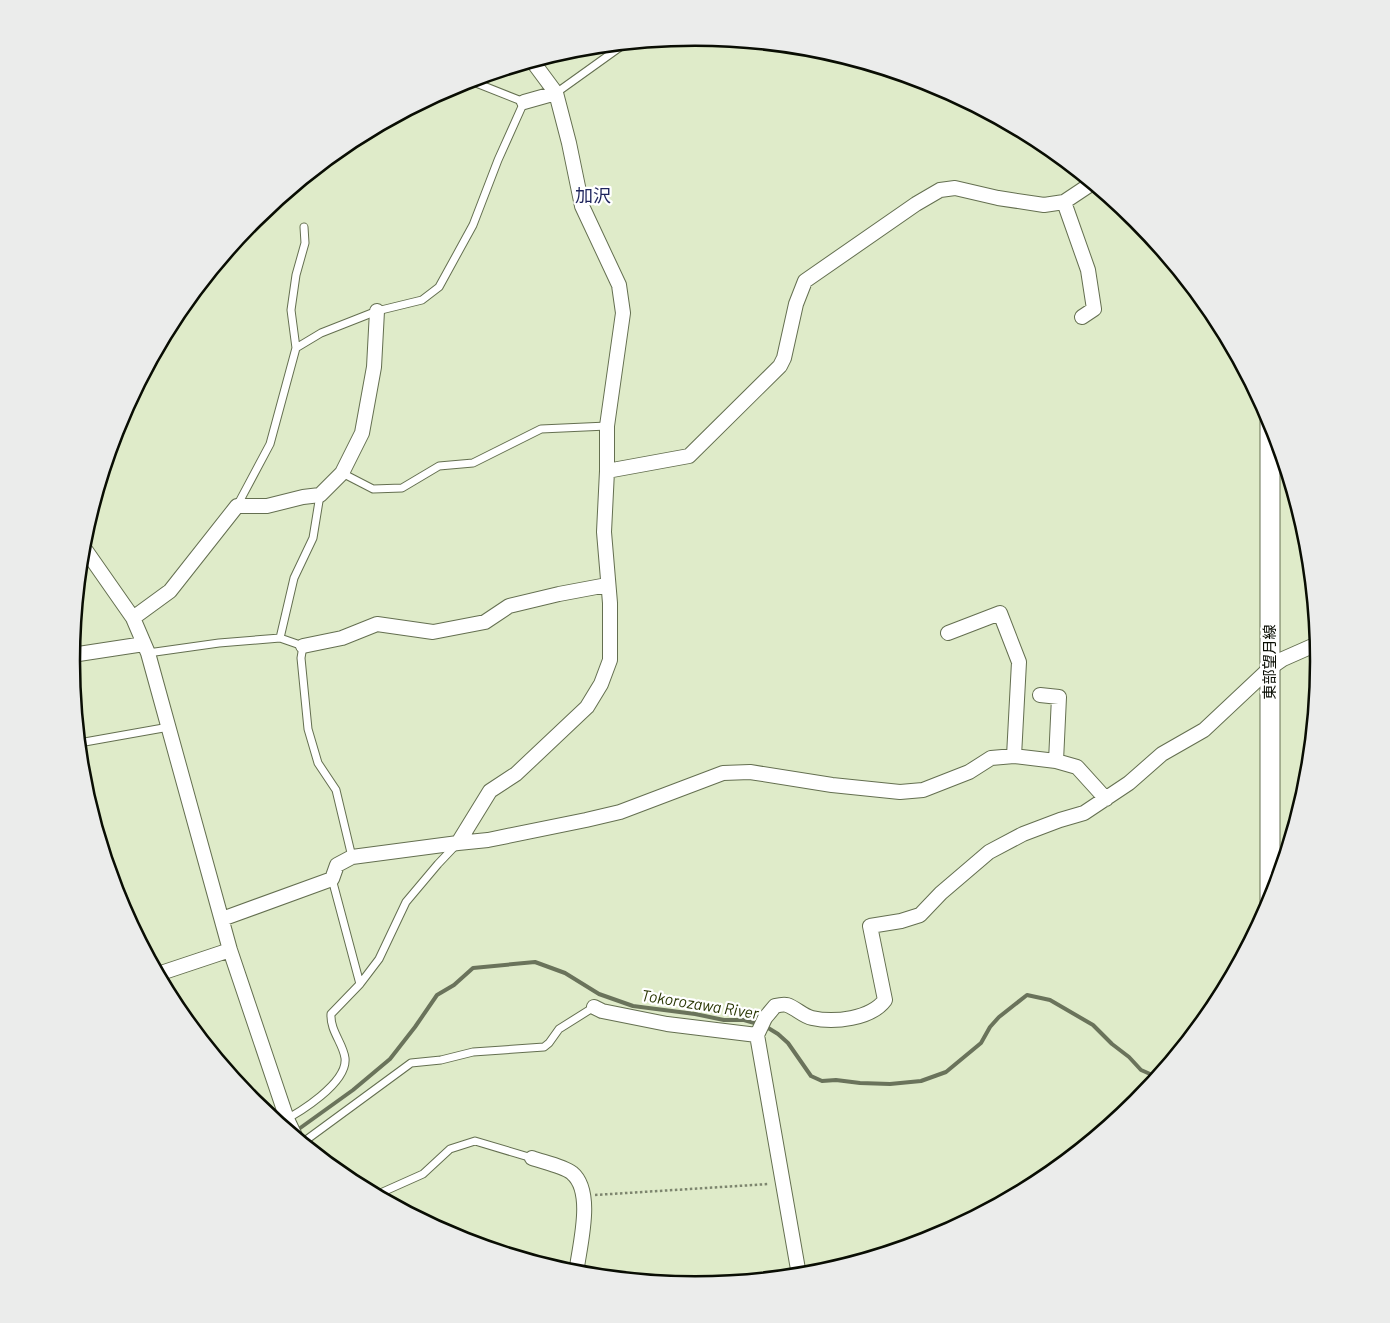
<svg xmlns="http://www.w3.org/2000/svg" width="1390" height="1323" font-family="Barlow,'Noto Sans JP',sans-serif">
<rect width="100%" height="100%" fill="#dfebc9"/>
<g fill="none" stroke-linecap="round" stroke-linejoin="round">
<path stroke="#6a735b" stroke-width="4" d="M765,1026L778,1034L788,1043L811,1076L822,1081L836,1080L860,1083L890,1084L921,1081L946,1072L981,1043L990,1027L999,1017L1027,995L1050,1000L1093,1025L1112,1044L1129,1057L1141,1070L1157,1077
M296,1131L353,1090L390,1059L415,1027L437,995L454,985L473,968L535,962L565,973L599,994L633,1006L695,1014L724,1020H744L758,1024"/>
<defs>
<path id="service" d="M556,93L623,45
M296,348L291,310L296,275L305,243L304,227
M342,473L373,489L402,488L439,466L473,463L541,429L607,426
M237,506L270,444L296,348L321,333L377,311L422,300L439,287L473,225L498,160L524,102L471,81
M280,638L294,578L313,538L320,495
M148,653L219,643L280,638L303,646L301,658L308,729L318,763L336,790L352,857
M79,743L169,727
M360,984L379,959L406,902L438,864L456,845
M279,1123C299,1113 348,1083 345,1058C343,1043 330,1031 331,1014L360,984L332,879
M302,1143L411,1063L441,1060L473,1052L544,1047L549,1043L559,1029L594,1007
M376,1195L423,1174L450,1149L475,1141L532,1158"/>
<path id="minor" d="M524,102L556,93
M1064,202L1088,270L1094,309L1082,317
M607,471L689,456L780,366L784,358L796,304L805,281L916,204L940,190L955,188L998,198L1044,205L1064,202L1091,184
M82,545L133,618L148,653L230,950L287,1119L295,1136
M133,618L170,591L237,506H267L303,497L320,495L342,473L362,433L374,367L377,311
M948,633L1000,613L1019,662L1014,756
M303,646L342,638L377,624L433,632L485,622L509,606L559,594L607,585
M72,655L144,644
M1040,695L1059,697L1056,761
M458,843L490,791L516,774L587,707L601,684L610,660V603L604,532L607,471V426L623,313L619,285L582,206L569,143L556,93L533,62
M222,919L332,879L337,865L352,857L458,843L488,840L586,820L620,812L723,773L750,772L832,785L900,792L923,790L969,772L991,758L1014,756L1056,761L1077,767L1106,799
M158,974L230,950
M594,1007L602,1011L667,1024L757,1035
M532,1158C543,1162 563,1166 572,1173C595,1192 579,1247 576,1274
M799,1275L757,1035L765,1018L775,1006C779,1005 784,1004 787,1005C796,1008 803,1016 812,1018C834,1023 871,1019 885,1000L870,926L901,921L920,915L941,893L989,852L1023,834L1060,820L1084,813L1129,783L1162,754L1204,730L1270,668L1283,659L1317,644"/>
<path id="secondary" d="M1270,904V421"/>
</defs>
<use href="#service" stroke="#646f50" stroke-width="9"/>
<use href="#minor" stroke="#646f50" stroke-width="16"/>
<use href="#secondary" stroke="#646f50" stroke-width="21"/>
<path stroke="#7d856e" stroke-width="2.5" stroke-dasharray="2.5 2.5" stroke-linecap="butt" d="M595,1195L769,1184"/>
<use href="#service" stroke="#fff" stroke-width="7"/>
<use href="#minor" stroke="#fff" stroke-width="14"/>
<use href="#secondary" stroke="#fff" stroke-width="19"/>
</g>
<g text-anchor="middle" stroke-width="4.5" stroke-linejoin="round" paint-order="stroke">
<g font-size="15" fill="#090d03" stroke="#fff">
<text transform="translate(1270 662) rotate(-90)" y="5">東部望月線</text>
</g>
<g font-size="16" font-style="italic" fill="#283502" stroke="#fff">
<text transform="translate(700 1004) rotate(9)" y="6">Tokorozawa River</text>
</g>
<g font-size="18" fill="#1e245c" stroke="#fff">
<text x="593" y="202">加沢</text>
</g>
</g>
<path d="M0 0H1390V1323H0ZM80 661a615 615 0 1 1 1230 0a615 615 0 1 1-1230 0Z" fill="#ebeceb" fill-rule="evenodd"/>
<path fill="none" stroke="#090d03" stroke-width="2.5" d="M80 661a615 615 0 1 1 1230 0a615 615 0 1 1-1230 0Z"/>
</svg>
